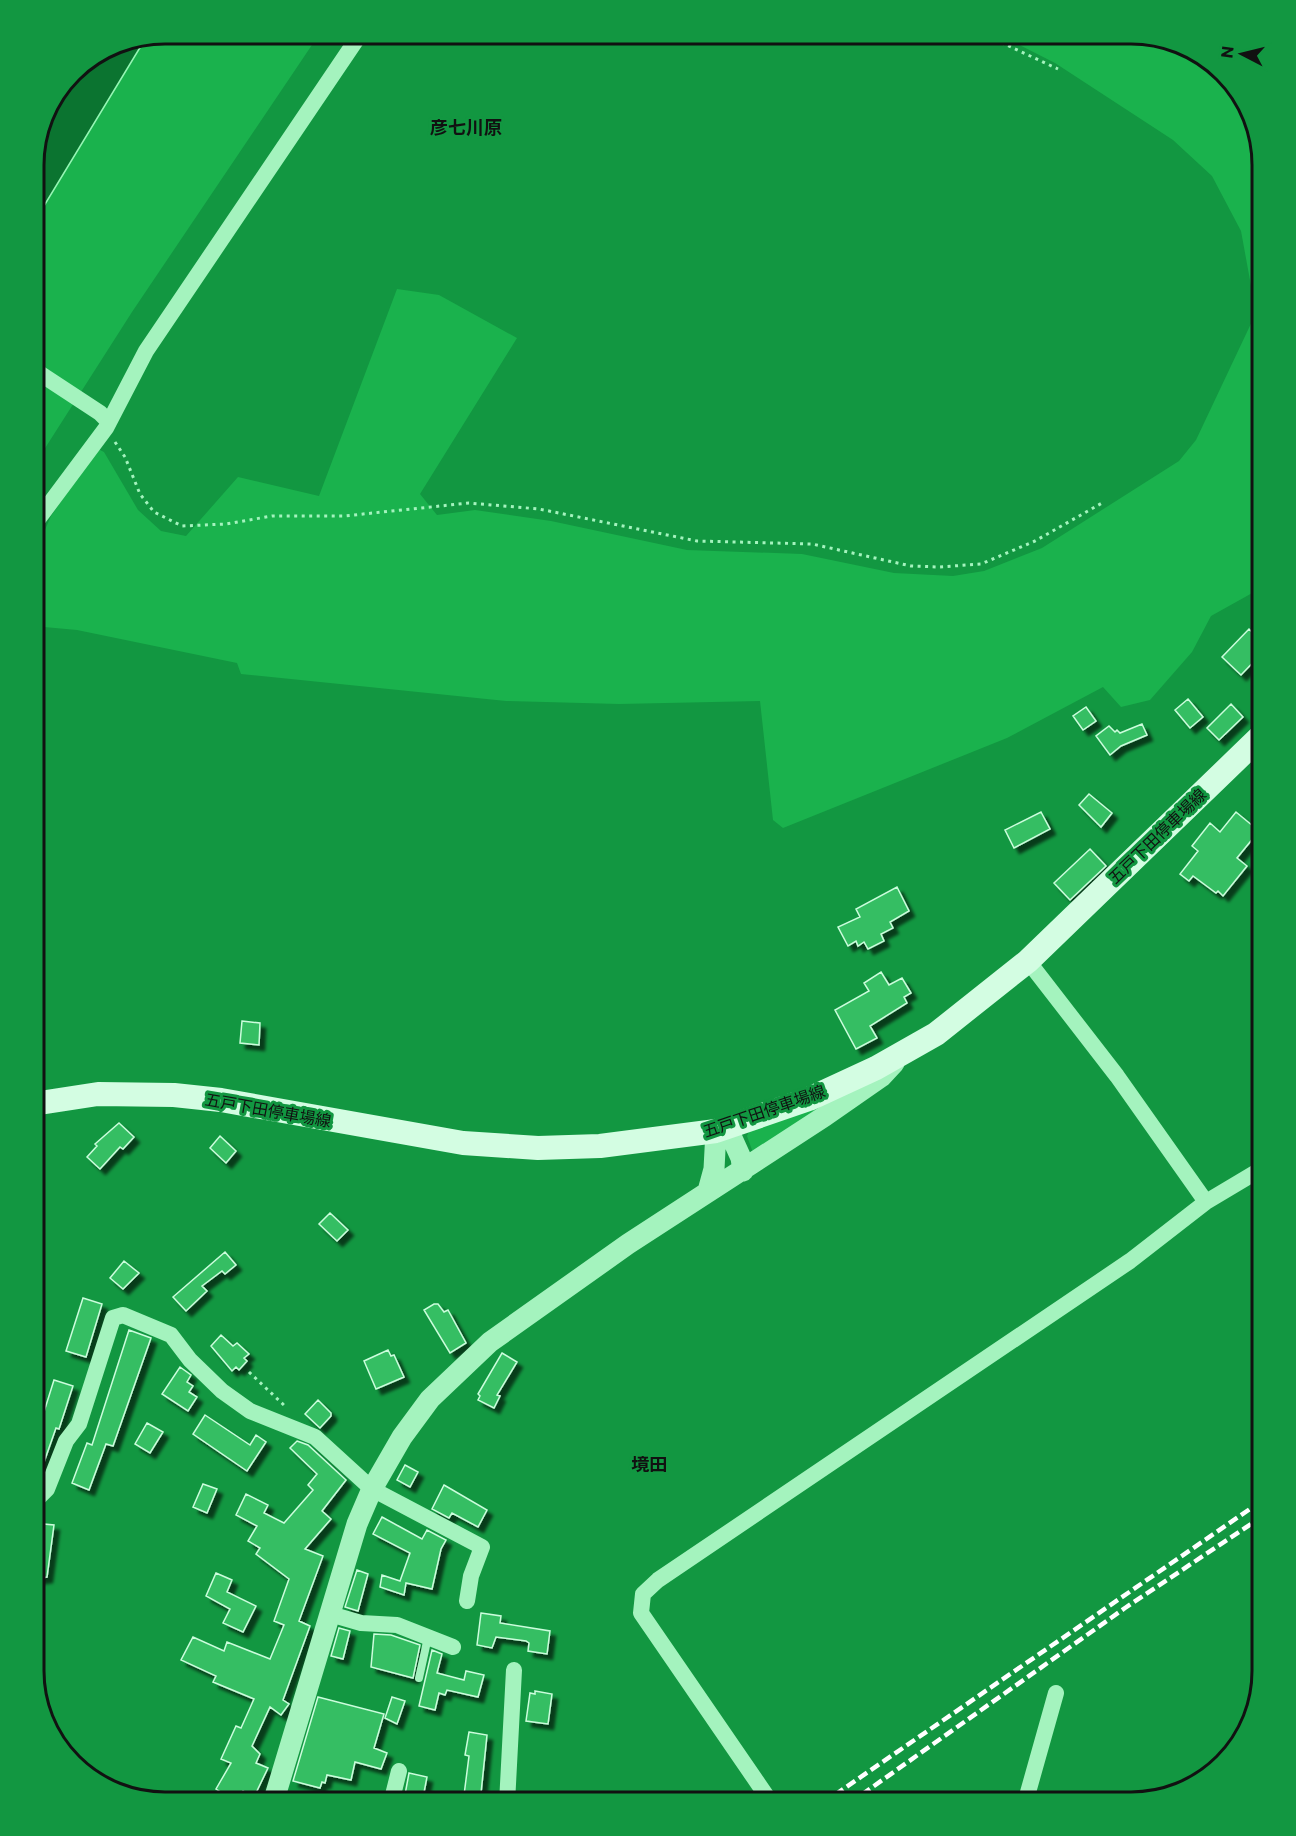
<svg xmlns="http://www.w3.org/2000/svg" width="1296" height="1836" font-family="Commissioner,'Noto Sans JP',sans-serif">
<defs>
<filter id="shadow"><feDropShadow dx="5.5" dy="5.5" stdDeviation="1.5" flood-color="#0009"/></filter>
</defs>
<rect width="100%" height="100%" fill="#129741"/>
<path fill="#1ab24d" d="M164,33H320L132,312L33,467V224L147,36Z
M996,33H1140L1198,51L1245,98L1263,164V587L1211,616L1192,652L1150,700L1121,707L1103,687L1007,738L783,828L773,820L760,701L619,704L506,701L241,674L237,663L77,630L33,626V557L51,516L98,449L104,452L138,510L161,531L186,536L238,477L319,496L397,289L439,295L517,338L420,494L437,515L475,510L551,521L687,550L802,554L894,573L953,576L984,571L1042,548L1179,461L1196,440L1256,313L1241,231L1212,176L1173,140L1055,63Z
M820,1105L822,1112L758,1154L752,1150L747,1136L750,1129Z"/>
<path fill="#0b7430" stroke="#95f6b4" stroke-width="1.5" d="M147,36L33,224V155L47,106L78,66L114,43Z"/>
<path fill="#36be64" stroke="#cbfddc" stroke-width="1.5" filter="url(#shadow)" d="M1249,629L1263,643V652L1241,675L1222,657Z
M1188,699L1203,717L1190,728L1175,710Z
M1231,704L1243,717L1219,740L1207,728Z
M1086,707L1096,721L1083,730L1073,716Z
M1142,724L1147,735L1121,746L1110,755L1096,736L1109,726L1115,732L1117,730L1120,733Z
M1089,794L1112,813L1101,827L1079,805Z
M1041,812L1050,829L1014,848L1005,830Z
M1236,812L1259,831L1237,858L1247,866L1223,896L1218,891L1216,893L1193,876L1189,881L1180,874L1198,851L1192,846L1210,823L1220,832Z
M1090,849L1106,866L1070,900L1054,883Z
M897,887L909,911L890,922L893,928L881,934L884,941L868,949L864,942L858,946L856,941L848,946L838,927L860,917L856,909Z
M881,972L889,985L902,978L911,993L904,997L907,1003L870,1026L877,1038L856,1049L835,1010L869,991L864,983Z
M242,1021L260,1023L259,1045L240,1043Z
M119,1123L134,1137L123,1149L120,1147L100,1169L87,1157L97,1146L95,1144Z
M220,1136L236,1151L226,1163L210,1148Z
M330,1213L348,1230L337,1241L319,1224Z
M225,1252L236,1265L225,1274L222,1271L202,1286L207,1291L186,1311L173,1297Z
M124,1261L139,1273L123,1289L110,1278Z
M83,1298L102,1304L86,1357L66,1351Z
M434,1304H438L444,1312L448,1310L466,1343L450,1353L424,1310Z
M129,1330L151,1338L113,1446L106,1444L89,1490L72,1483L87,1443L92,1445Z
M221,1335L233,1346L237,1343L249,1354L244,1358L247,1361L239,1370L236,1367L232,1371L211,1346Z
M388,1350L391,1356L394,1355L404,1377L376,1389L364,1361Z
M502,1353L517,1362L497,1395L500,1396L494,1408L478,1400L480,1396L478,1394Z
M180,1367L191,1375L187,1382L193,1386L189,1392L197,1397L188,1411L162,1394Z
M54,1380L73,1386L59,1429L56,1428L36,1485L33,1487V1438L36,1430L38,1431Z
M318,1400L331,1413V1416L320,1428L305,1414Z
M205,1415L250,1445L256,1435L266,1442L247,1471L193,1434Z
M147,1423L163,1432L150,1453L135,1444Z
M297,1441L308,1445L346,1480L322,1511L331,1519L305,1549L323,1556L299,1621L310,1626L283,1700L289,1704L281,1715L270,1707L252,1746L260,1754L256,1763L268,1768L254,1797L243,1791L236,1803H216L222,1793L216,1789L231,1763L221,1759L236,1726L241,1728L254,1699L213,1682L216,1676L181,1660L193,1637L224,1651L227,1642L270,1659L284,1625L274,1621L289,1579L256,1554L260,1548L248,1541L257,1526L236,1515L246,1494L268,1505L264,1513L284,1523L313,1490L308,1485L317,1474L290,1448Z
M405,1465L418,1472L410,1487L397,1480Z
M203,1484L217,1489L207,1513L193,1507Z
M444,1485L487,1510L478,1527L452,1513L449,1518L432,1509Z
M382,1517L422,1539L427,1530L446,1540L441,1549L432,1589L406,1583L404,1595L380,1587L382,1575L400,1581L410,1553L373,1534Z
M33,1523L54,1525L47,1577L33,1579Z
M357,1570L368,1574L358,1611L345,1607Z
M216,1573L232,1580L227,1592L256,1606L243,1632L223,1623L230,1609L206,1596Z
M481,1613L501,1616L500,1623L550,1631L547,1654L528,1651L529,1643L526,1641L496,1637L492,1648L477,1645Z
M339,1628L350,1631L343,1659L331,1656Z
M374,1634L391,1635L420,1645L413,1678L371,1667Z
M432,1650L442,1654L437,1673L464,1680L466,1671L484,1675L478,1697L447,1690L445,1695L439,1693L435,1710L419,1706Z
M535,1691L552,1694L548,1724L526,1721L530,1693L535,1694Z
M318,1697L384,1714L374,1748L387,1753L381,1769L355,1762L351,1780L327,1775L325,1783L322,1782L320,1788L293,1781Z
M392,1697L405,1701L397,1724L385,1718Z
M469,1732L487,1735L480,1803H463L469,1756L465,1755Z
M409,1773L427,1777L422,1803L404,1800Z"/>
<g fill="none" stroke-linecap="round" stroke-linejoin="round">
<path stroke="#a4f3be" stroke-width="3" stroke-dasharray="3 4.5" stroke-linecap="butt" d="M981,33L1058,69
M115,442L125,457L140,494L154,512L182,526L226,524L272,516H344L469,503L539,509L697,541L812,544L911,566L939,567L981,564L1035,541L1102,503
M249,1372L287,1408"/>
<path stroke="#a4f3be" stroke-width="8" d="M419,1678L428,1637"/>
<path stroke="#a4f3be" stroke-width="16" d="M33,369L100,413L109,422
M33,526L106,428L146,351L361,33
M1028,961L1117,1076L1206,1202
M33,1498L39,1497L47,1489L66,1441L79,1424L113,1318L123,1315L171,1335L190,1360L222,1391L250,1411L315,1437L372,1489L482,1547L471,1576L467,1601
M330,1614L361,1623L397,1625L453,1647
M391,1803L399,1771
M507,1803L514,1670
M768,1803V1798L641,1613L643,1594L658,1580L1130,1261L1206,1202L1263,1168
M1025,1803L1056,1693"/>
<path stroke="#a4f3be" stroke-width="21" d="M727,1127L741,1158L743,1171
M708,1191L714,1169L716,1131
M273,1803L357,1524L372,1489L402,1437L430,1399L490,1342L628,1244L825,1116L881,1077L894,1063"/>
<path stroke="#d3fde2" stroke-width="24" d="M33,1104L98,1094L174,1095L221,1100L463,1143L538,1148L600,1146L716,1131L809,1099L876,1068L936,1034L1028,961L1263,734"/>
<path stroke="#fff" stroke-width="4.5" stroke-dasharray="10 4.5" stroke-linecap="butt" d="M823,1803L1263,1500
M850,1803L1125,1608L1263,1516"/>
</g>
<g text-anchor="middle" stroke-width="6" stroke-linejoin="round" paint-order="stroke">
<g font-size="16" fill="#111" stroke="#129741">
<text transform="translate(1157 836) rotate(-44)" y="6">五戸下田停車場線</text>
<text transform="translate(268 1110) rotate(10)" y="6">五戸下田停車場線</text>
<text transform="translate(764 1111) rotate(-19)" y="6">五戸下田停車場線</text>
</g>
<g font-size="18" font-weight="bold" fill="#111" stroke="#129741">
<text x="466" y="134">彦七川原</text>
<text x="649" y="1471">境田</text>
</g>
</g>
<path d="M0 0H1296V1836H0ZM165 44H1131A121 121 0 0 1 1252 165V1671A121 121 0 0 1 1131 1792H165A121 121 0 0 1 44 1671V165A121 121 0 0 1 165 44Z" fill="#129741" fill-rule="evenodd"/>
<path fill="none" stroke="#111" stroke-width="3" d="M165 44H1131A121 121 0 0 1 1252 165V1671A121 121 0 0 1 1131 1792H165A121 121 0 0 1 44 1671V165A121 121 0 0 1 165 44Z"/>
<g transform="translate(1242 54) rotate(277)" stroke="#129741" stroke-width="4.5" paint-order="stroke">
<path d="M0-4.5L10 22L0 15L-10 22Z" fill="#111111"/>
<text y="-9" font-size="16" font-weight="bold" text-anchor="middle" fill="#111111">N</text>
</g>
</svg>
